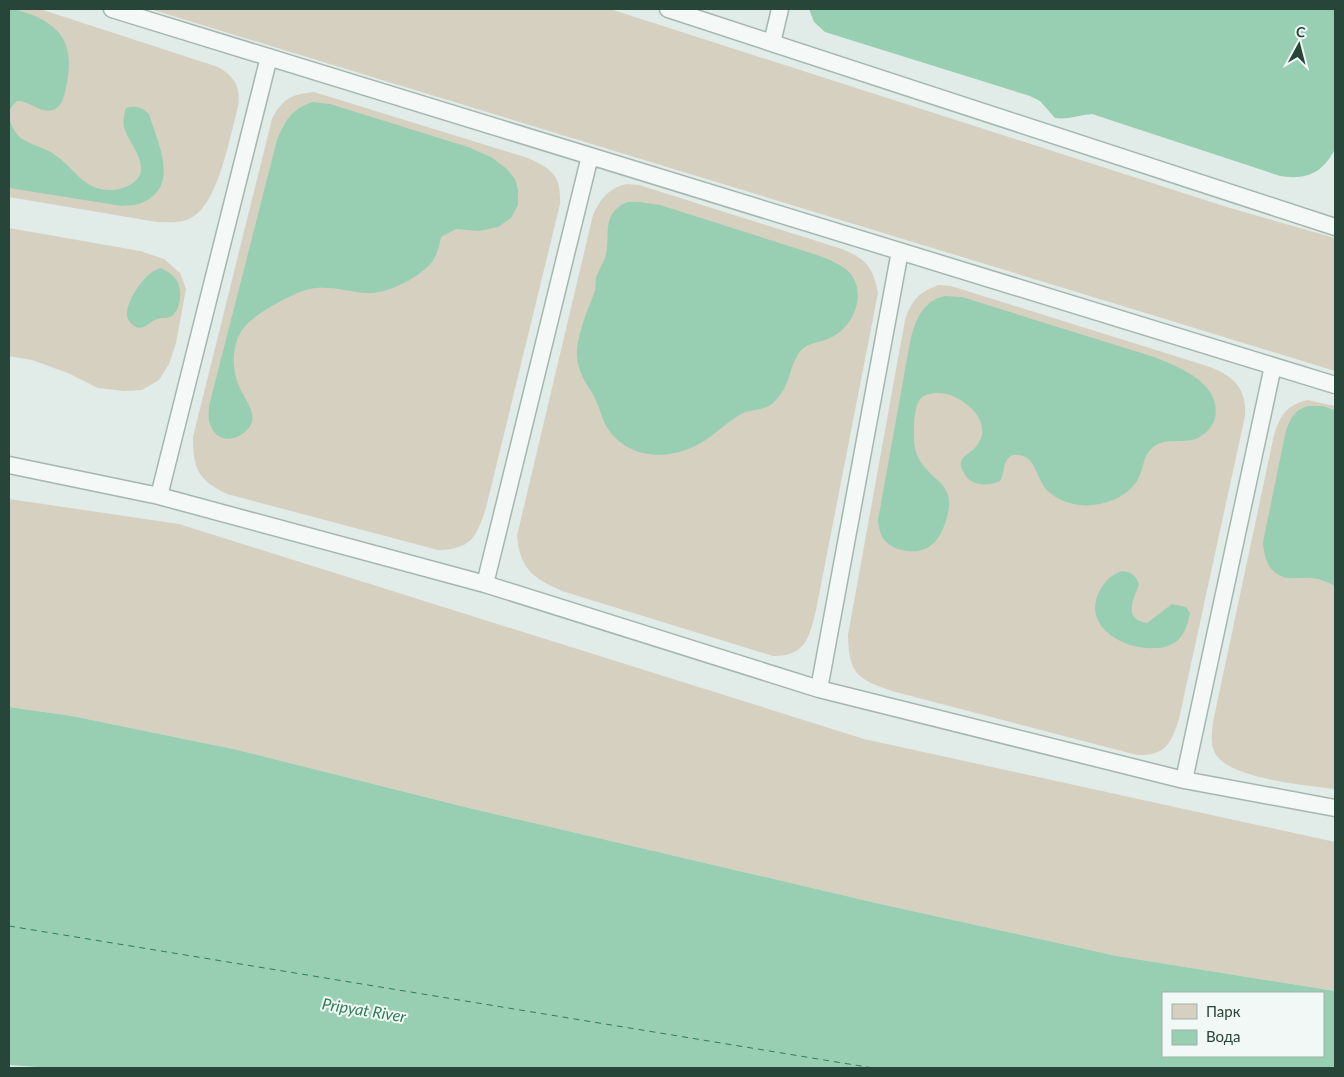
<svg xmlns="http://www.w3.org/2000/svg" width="1344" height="1077" font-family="Lato,sans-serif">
<rect width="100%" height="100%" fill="#e1ebe7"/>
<path fill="#d6d0c1" d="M9,9H40L218,67C235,77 241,87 238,107C230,135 219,200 194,216C183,224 170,222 157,222L9,197Z
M150,9H610L1230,208L1335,238V371C940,250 545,130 150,9Z
M314,92L528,158C553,170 561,175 560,204L486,508C476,538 471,549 438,550L227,494C198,480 193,469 193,437L272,119C282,99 292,94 314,92Z
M626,184L639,185L842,249C866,259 873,267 878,293L816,610C809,638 806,656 773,656L562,591C533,578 520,569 517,536L593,215C601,198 608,189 626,184Z
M9,228L140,251L164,259L180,273L186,289L176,343L169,364L159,380L142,390L124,391L98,388L68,373L32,360L9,356Z
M938,285L951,286L1207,366C1232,375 1247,387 1245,416L1179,719C1171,744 1165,756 1137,755L892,691C857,679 849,674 848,635L905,320C912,300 918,293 938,285Z
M1307,400L1335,406V789C1307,785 1228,779 1215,753C1210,744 1212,732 1213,722L1274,435C1281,414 1286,406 1307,400Z
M9,499L179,524L864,739L1335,842V991L1117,956L885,905L469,808L238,750L72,716L9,707Z"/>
<path fill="#98cfb2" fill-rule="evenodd" d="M9,9C18,9 26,13 35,16C69,31 73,54 66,88C64,96 62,107 53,110C40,114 29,100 17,101C14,104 11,107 10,110C7,120 15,135 24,140C34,146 46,148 55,155C76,169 83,191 112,190C119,190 127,187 133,183C154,168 128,143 124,127C123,120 124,115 126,108C136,105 142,107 149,114C158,144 181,187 141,203C135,206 128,205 122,206L9,188Z
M809,9H1335V149C1322,174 1306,180 1280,176L1092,114C1079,115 1068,120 1055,118L1040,101L1030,96L825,32L814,22Z
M312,102L330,104L468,147L491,157L507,169L515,179L518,190V205L511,218L498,227L479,231L456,229L441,237C439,246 437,255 432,262C419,278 386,295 365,293C346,291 328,285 309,289C293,293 259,312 247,324C232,339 231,365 238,384C244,399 262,417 246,431C232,444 214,441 209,421C208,416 209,410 209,406L277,140C286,119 291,110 312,102Z
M627,202H640L660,205L817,255C827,259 842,264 850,273C867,294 854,326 832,337C821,343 806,342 799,353C787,371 792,385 773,403C764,411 751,409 741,414C725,423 712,438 695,446C663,462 623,457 605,424C602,417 600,410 597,403C593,392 585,384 581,373C572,352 580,332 587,311C590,304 593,297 595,290C596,285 595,279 597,275C599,269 603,264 605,258C612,235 599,215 627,202Z
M161,268C166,271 171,273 174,277C183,285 182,308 172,316C167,319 162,317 157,319C148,322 143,333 133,325C130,323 128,320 127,316C125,301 147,270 161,268Z
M945,296L962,297L1154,357C1179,367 1222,383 1215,418C1213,426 1206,434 1198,438C1183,445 1165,436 1152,448C1145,454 1144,463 1141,472C1137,485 1126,495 1113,500C1092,509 1066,507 1049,492C1036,482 1037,454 1016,455C1012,455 1009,456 1007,460C1003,465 1004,475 1000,481C988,487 970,486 964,473C962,470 960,465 961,462C963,455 970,453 974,449C995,427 972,403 950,395C942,392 928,392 921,398C915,405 915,415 914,423C913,450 915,459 934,477C940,482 946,488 948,495C950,502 949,510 947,517C940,544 925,557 898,549C883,544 879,533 878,520L910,342C915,321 922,301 945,296Z
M1308,406H1323L1335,410V586C1328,582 1320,579 1312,578C1304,577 1296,579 1288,578C1269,575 1264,559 1263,542L1286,430C1291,417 1295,410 1308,406Z
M1122,571C1132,572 1135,575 1139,584C1134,599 1122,619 1147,623L1172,604L1186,607L1190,613C1188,622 1186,631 1180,638C1158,664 1074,638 1100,590C1106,580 1111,575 1122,571Z
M9,707L72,716L238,750L469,808L885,905L1117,956L1335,991V1068H52L9,1065ZM1163,993H1323V1056H1163Z"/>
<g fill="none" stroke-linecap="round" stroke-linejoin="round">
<path stroke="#2c7e56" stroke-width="1" stroke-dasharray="6 5" stroke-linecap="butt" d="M9,926L873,1068"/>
<defs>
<path id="service" d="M112,9L1335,385
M668,9L1335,227
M772,43L780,9
M9,465L159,496L485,584L819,689L1184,780L1335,808
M159,496L269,57
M485,584L590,156
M819,689L900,251
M1184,780L1273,366"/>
</defs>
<use href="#service" stroke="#a5b6af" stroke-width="19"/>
<use href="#service" stroke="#f4f9f7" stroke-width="16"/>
</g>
<g text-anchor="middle" stroke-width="4" stroke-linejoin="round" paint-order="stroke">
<g font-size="16" font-style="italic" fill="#2c7e56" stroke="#f1f8f5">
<text transform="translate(364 1010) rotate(9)" y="6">Pripyat River</text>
</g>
</g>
<rect width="1344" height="1077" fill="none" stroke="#274539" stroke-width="20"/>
<rect x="1162" y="992" width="162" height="65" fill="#f1f8f5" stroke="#a0b0aa"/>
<rect x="1172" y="1004" width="25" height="15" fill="#d6d0c1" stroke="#a0b0aa"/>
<text x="1206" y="1017" font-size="15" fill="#274539">Парк</text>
<rect x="1172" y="1030" width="25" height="15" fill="#98cfb2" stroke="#a0b0aa"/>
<text x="1206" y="1042" font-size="15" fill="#274539">Вода</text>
<g transform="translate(1299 45) rotate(7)" stroke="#f1f8f5" stroke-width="4" paint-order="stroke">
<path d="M0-4L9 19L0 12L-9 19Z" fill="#274539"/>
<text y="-8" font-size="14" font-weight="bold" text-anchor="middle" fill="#274539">С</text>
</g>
</svg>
